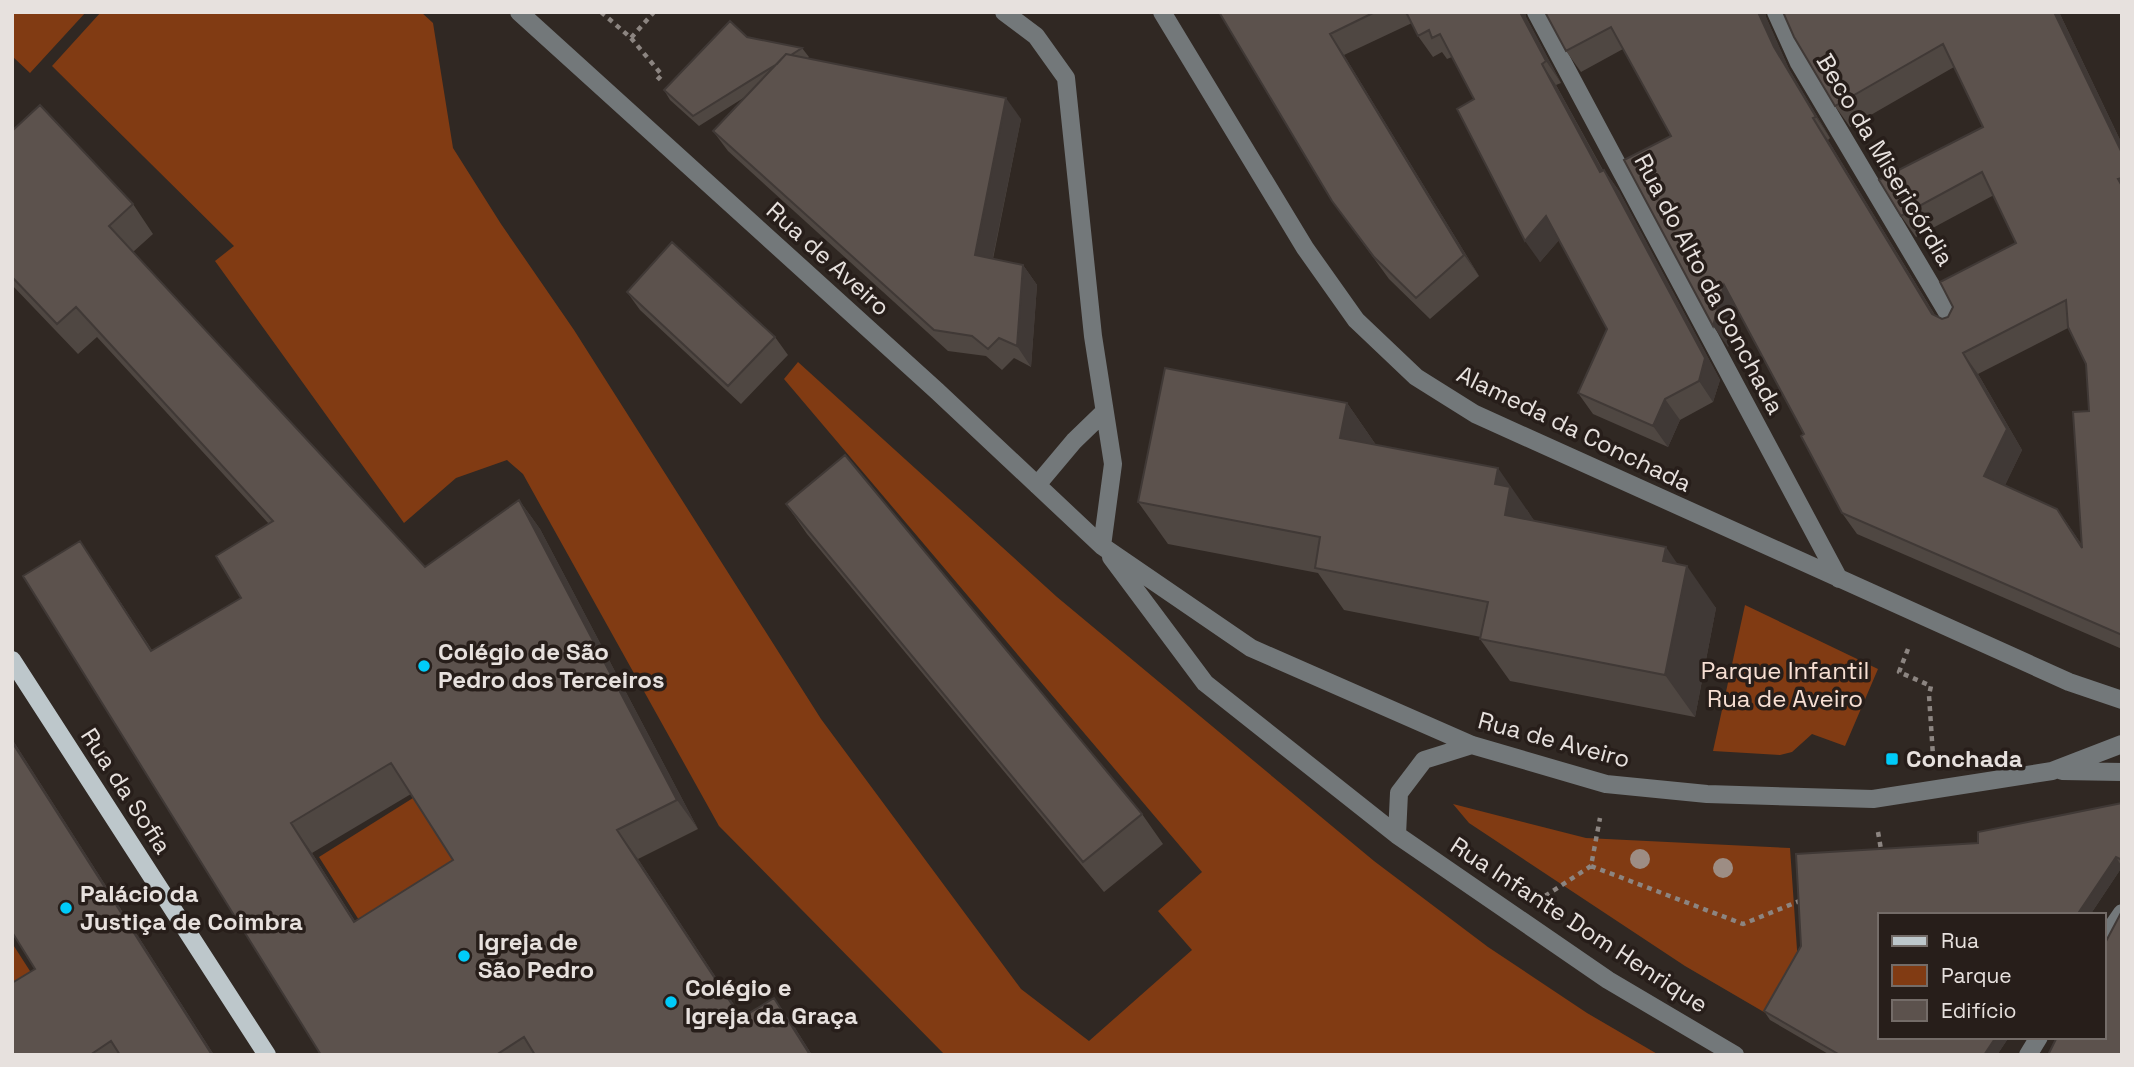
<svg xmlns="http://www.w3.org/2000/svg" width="2134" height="1067" font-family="'Space Grotesk',sans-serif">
<rect width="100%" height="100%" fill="#302823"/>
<path fill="#813b13" d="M12,12H86L30,73L12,56Z
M101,12H421L433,23L453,148L501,224L574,330L821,719L1021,989L1089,1041L1192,950L1158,911L1202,872L784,379L798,362L1057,597L1374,861L1488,947L1587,1013L1659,1055H945L719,826L523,474L507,460L456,478L404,523L215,261L234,246L52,66Z
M1745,605L1878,669L1845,746L1812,734L1792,752L1780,755L1713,751Z
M413,798L472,890L378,950L319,857Z
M1453,804L1586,838L1790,848L1798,964L1769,1015L1685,966L1469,823Z
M12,943L46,996L12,1017Z"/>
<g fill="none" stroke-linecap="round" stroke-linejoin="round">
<path stroke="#8c8581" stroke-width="4.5" stroke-dasharray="5 5" stroke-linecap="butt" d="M601,12L631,38L654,12
M631,38L662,75L655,82
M1908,649L1899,672L1931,686L1929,695L1933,756
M1878,832L1882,855
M1591,866L1743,924L1802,900
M1545,896L1591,866L1600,818"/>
<path stroke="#73787a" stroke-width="18" d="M519,12L937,391L1102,546L1251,648L1472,745L1606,784L1707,794L1873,799L2052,771L2122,744
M1004,12L1036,36L1066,78L1093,336L1113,464L1102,546
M1162,12L1305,248L1356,320L1416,377L1475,414L2069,682L2122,700
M1536,12L1839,579
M1776,12L1799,63L1957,329
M1037,485L1074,441L1104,412
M1111,557L1205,683L1397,835L1608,980L1735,1055
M2062,771L2122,772
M1397,835L1399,793L1424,760L1472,745
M2104,939L2122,913
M2028,1055L2039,1037"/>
<path stroke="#bdc7cb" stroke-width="18" d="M12,660L267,1055"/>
</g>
<g fill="#9d8d84">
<circle cx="1640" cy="859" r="10"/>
<circle cx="1723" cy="868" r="10"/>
</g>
<path fill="#4f4742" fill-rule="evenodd" d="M1219,12H1526V17L1561,83L1556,85L1603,170H1604L1619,191L1720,380L1713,402L1680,420L1668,447L1593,414L1578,393L1607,329L1559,240L1540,262L1474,99L1452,57L1447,59L1442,52L1433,57L1418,36L1412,23L1344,55L1479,276L1430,319L1389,279L1332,201Z
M1545,12L1766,17L1789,69L1830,138L1828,140L1935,315L1942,319L1948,317L2016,243L1994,195L1916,237L1901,216L1983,127L1954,67L1850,127L1835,106L1794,37L2059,12L2122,144V649L1857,534L1842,513L1804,434L1738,311L1728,347L1671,136L1623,49L1581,72L1566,51ZM2068,328L2086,364L2089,411L2082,545L2057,509L2005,485L2022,450L1978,374Z
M747,37L802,48L809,57L808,58L1021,119L993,259L1023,265L1037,285L1031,367L1014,358L1002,370L986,356L948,351L728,151L713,131L745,97L699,126L670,100L664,90Z
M12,131L133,204L153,234L133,252L425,567L519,500L540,529L698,829L638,859L742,1017L795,1028L812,1055H321L100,571L152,650L241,598L269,524L97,337L78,354L12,285ZM411,794L453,860L355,921L312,853Z
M627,292L775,337L788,355L741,404L640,310Z
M1347,403L1376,445L1527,510L1534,521L1677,564L1716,608L1695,717L1510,681L1480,639L1481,637L1344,610L1318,573L1168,544L1138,502Z
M786,504L1142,814L1163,844L1104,892L807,534Z
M12,739L214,1055H12L35,969Z
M2122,803V867L1997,1055H1830L1770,1020L1764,1011L1978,843Z"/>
<path fill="#403936" d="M1520,12H1526V17L1561,83L1546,61Z
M1758,12H1766V17L1789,69L1830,138L1816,117L1774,47Z
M2054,12H2059L2122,144V153Z
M1330,34L1344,55L1479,276L1464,255Z
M1542,64L1556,85L1615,193L1600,172Z
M1006,98L1021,119L989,276L975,255Z
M1813,118L1828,140L1947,335L1932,314Z
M1604,170L1619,191L1720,380L1713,402L1699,381Z
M1546,216L1561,238L1540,262L1525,241Z
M1023,265L1037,285L1031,367L1017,346Z
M1724,285L1739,307L1728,347L1713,326Z
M1963,353L1978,374L2022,450L1999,498L1984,476Z
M1665,399L1680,420L1668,447L1653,426Z
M1347,403L1376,445L1340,438Z
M1498,468L1527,510L1540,529L1505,515L1495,484Z
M519,500L540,529L698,829L677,800Z
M2057,509L2072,530L2097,569L2082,548Z
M80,541L100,571L171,680L151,651Z
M1666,547L1685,575L1687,566L1716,608L1695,717L1665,675L1663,561Z
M12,739L214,1055H212L12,742Z
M291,823L312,853L374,952L354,922Z
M617,830L638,859L762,1047L741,1018Z
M2116,857L2122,867L2090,915H2077Z
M774,998L795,1028L812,1055H810Z
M1996,1037H2009L1997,1055H1984Z"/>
<path fill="#5c524d" stroke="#403936" stroke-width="2" fill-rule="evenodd" d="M1219,12H1375L1330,34L1464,255L1416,298L1374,257L1332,201Z
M1406,12H1520L1546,61L1542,64L1600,172L1604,170L1705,358L1699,381L1665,399L1653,426L1578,393L1607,329L1546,216L1525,241L1457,109L1474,99L1440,34L1432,38L1429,30L1418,36Z
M1545,12H1758L1774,47L1816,117L1813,118L1932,314L1942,319L1948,317L1953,307L1940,282L2016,243L1982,172L1901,216L1879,180L1983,127L1943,44L1835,106L1794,37L1783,12H2054L2122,153V178L2118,179L2122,186V635L1842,513L1801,436L1804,434L1724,285L1713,326L1624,160L1671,136L1611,27L1566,51ZM2066,300L2068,327L2086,364L2089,411L2073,412L2082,548L2057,509L1984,476L2007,429L1963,353Z
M730,21L747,37L802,48L791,55L786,54L777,64L693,116L664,90Z
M786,54L1006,98L975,255L1023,265L1017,346L999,338L988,349L972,336L934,330L713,131Z
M40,105L133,204L109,226L425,567L519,500L677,800L617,830L741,1018L774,998L810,1055H535L524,1037L496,1055H321L23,576L80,541L151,651L241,598L216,556L273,521L76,307L57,324L12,277V131ZM391,763L453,860L354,922L291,823Z
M672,242L775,337L728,386L627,292Z
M1165,368L1347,403L1340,438L1498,468L1495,484L1510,487L1505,515L1666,547L1663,561L1687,566L1665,675L1480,639L1488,602L1315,568L1320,537L1138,502Z
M845,455L1142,814L1083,862L786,504Z
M12,742L212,1055H120L111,1041L90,1055H12V983L35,969L12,932Z
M2122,803V860L2116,857L2077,915H1880V1037H1996L1984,1055H1840L1764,1011L1801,946L1796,854L1978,843V832Z
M2122,911V1055H2048L2057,1037H2104V945Z"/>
<g fill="#00cbf9" stroke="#271e1a" stroke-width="2.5">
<circle cx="424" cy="666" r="7"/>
<rect x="1885" y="752" width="14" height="14" rx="3.5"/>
<circle cx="66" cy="908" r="7"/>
<circle cx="464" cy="956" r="7"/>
<circle cx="671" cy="1002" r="7"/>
</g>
<g text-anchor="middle" stroke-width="7" stroke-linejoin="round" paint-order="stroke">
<g font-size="24" fill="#e7e1de" stroke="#271e1a">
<text transform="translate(1885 160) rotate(59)" y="8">Beco da Misericórdia</text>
<text transform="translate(828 259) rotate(42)" y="8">Rua de Aveiro</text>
<text transform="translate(1709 284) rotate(62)" y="8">Rua do Alto da Conchada</text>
<text transform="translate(1574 429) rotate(26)" y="8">Alameda da Conchada</text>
<text transform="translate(1554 740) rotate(15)" y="8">Rua de Aveiro</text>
<text transform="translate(126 791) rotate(57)" y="8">Rua da Sofia</text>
<text transform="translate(1579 925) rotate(33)" y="8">Rua Infante Dom Henrique</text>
</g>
<g font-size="24" font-weight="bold" fill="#e7e1de" stroke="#271e1a" text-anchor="start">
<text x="438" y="660">Colégio de São<tspan x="438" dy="28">Pedro dos Terceiros</tspan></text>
<text x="1906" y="767">Conchada</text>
<text x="80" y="902">Palácio da<tspan x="80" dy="28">Justiça de Coimbra</tspan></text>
<text x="478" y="950">Igreja de<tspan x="478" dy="28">São Pedro</tspan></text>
<text x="685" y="996">Colégio e<tspan x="685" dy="28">Igreja da Graça</tspan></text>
</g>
<g font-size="24" fill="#f7dfd3" stroke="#271e1a">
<text x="1785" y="679">Parque Infantil<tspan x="1785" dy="28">Rua de Aveiro</tspan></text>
</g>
</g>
<rect width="2134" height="1067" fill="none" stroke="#e7e1de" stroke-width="28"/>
<rect x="1878" y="913" width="228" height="126" fill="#271e1a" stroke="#746c68" stroke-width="2"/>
<rect x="1892" y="936" width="35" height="10" fill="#bdc7cb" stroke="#746c68" stroke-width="2"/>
<text x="1941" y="948" font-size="21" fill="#e7e1de">Rua</text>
<rect x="1892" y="965" width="35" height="21" fill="#813b13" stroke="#746c68" stroke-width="2"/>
<text x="1941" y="983" font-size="21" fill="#e7e1de">Parque</text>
<rect x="1892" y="1000" width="35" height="21" fill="#5c524d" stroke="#746c68" stroke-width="2"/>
<text x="1941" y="1018" font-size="21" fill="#e7e1de">Edifício</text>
</svg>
